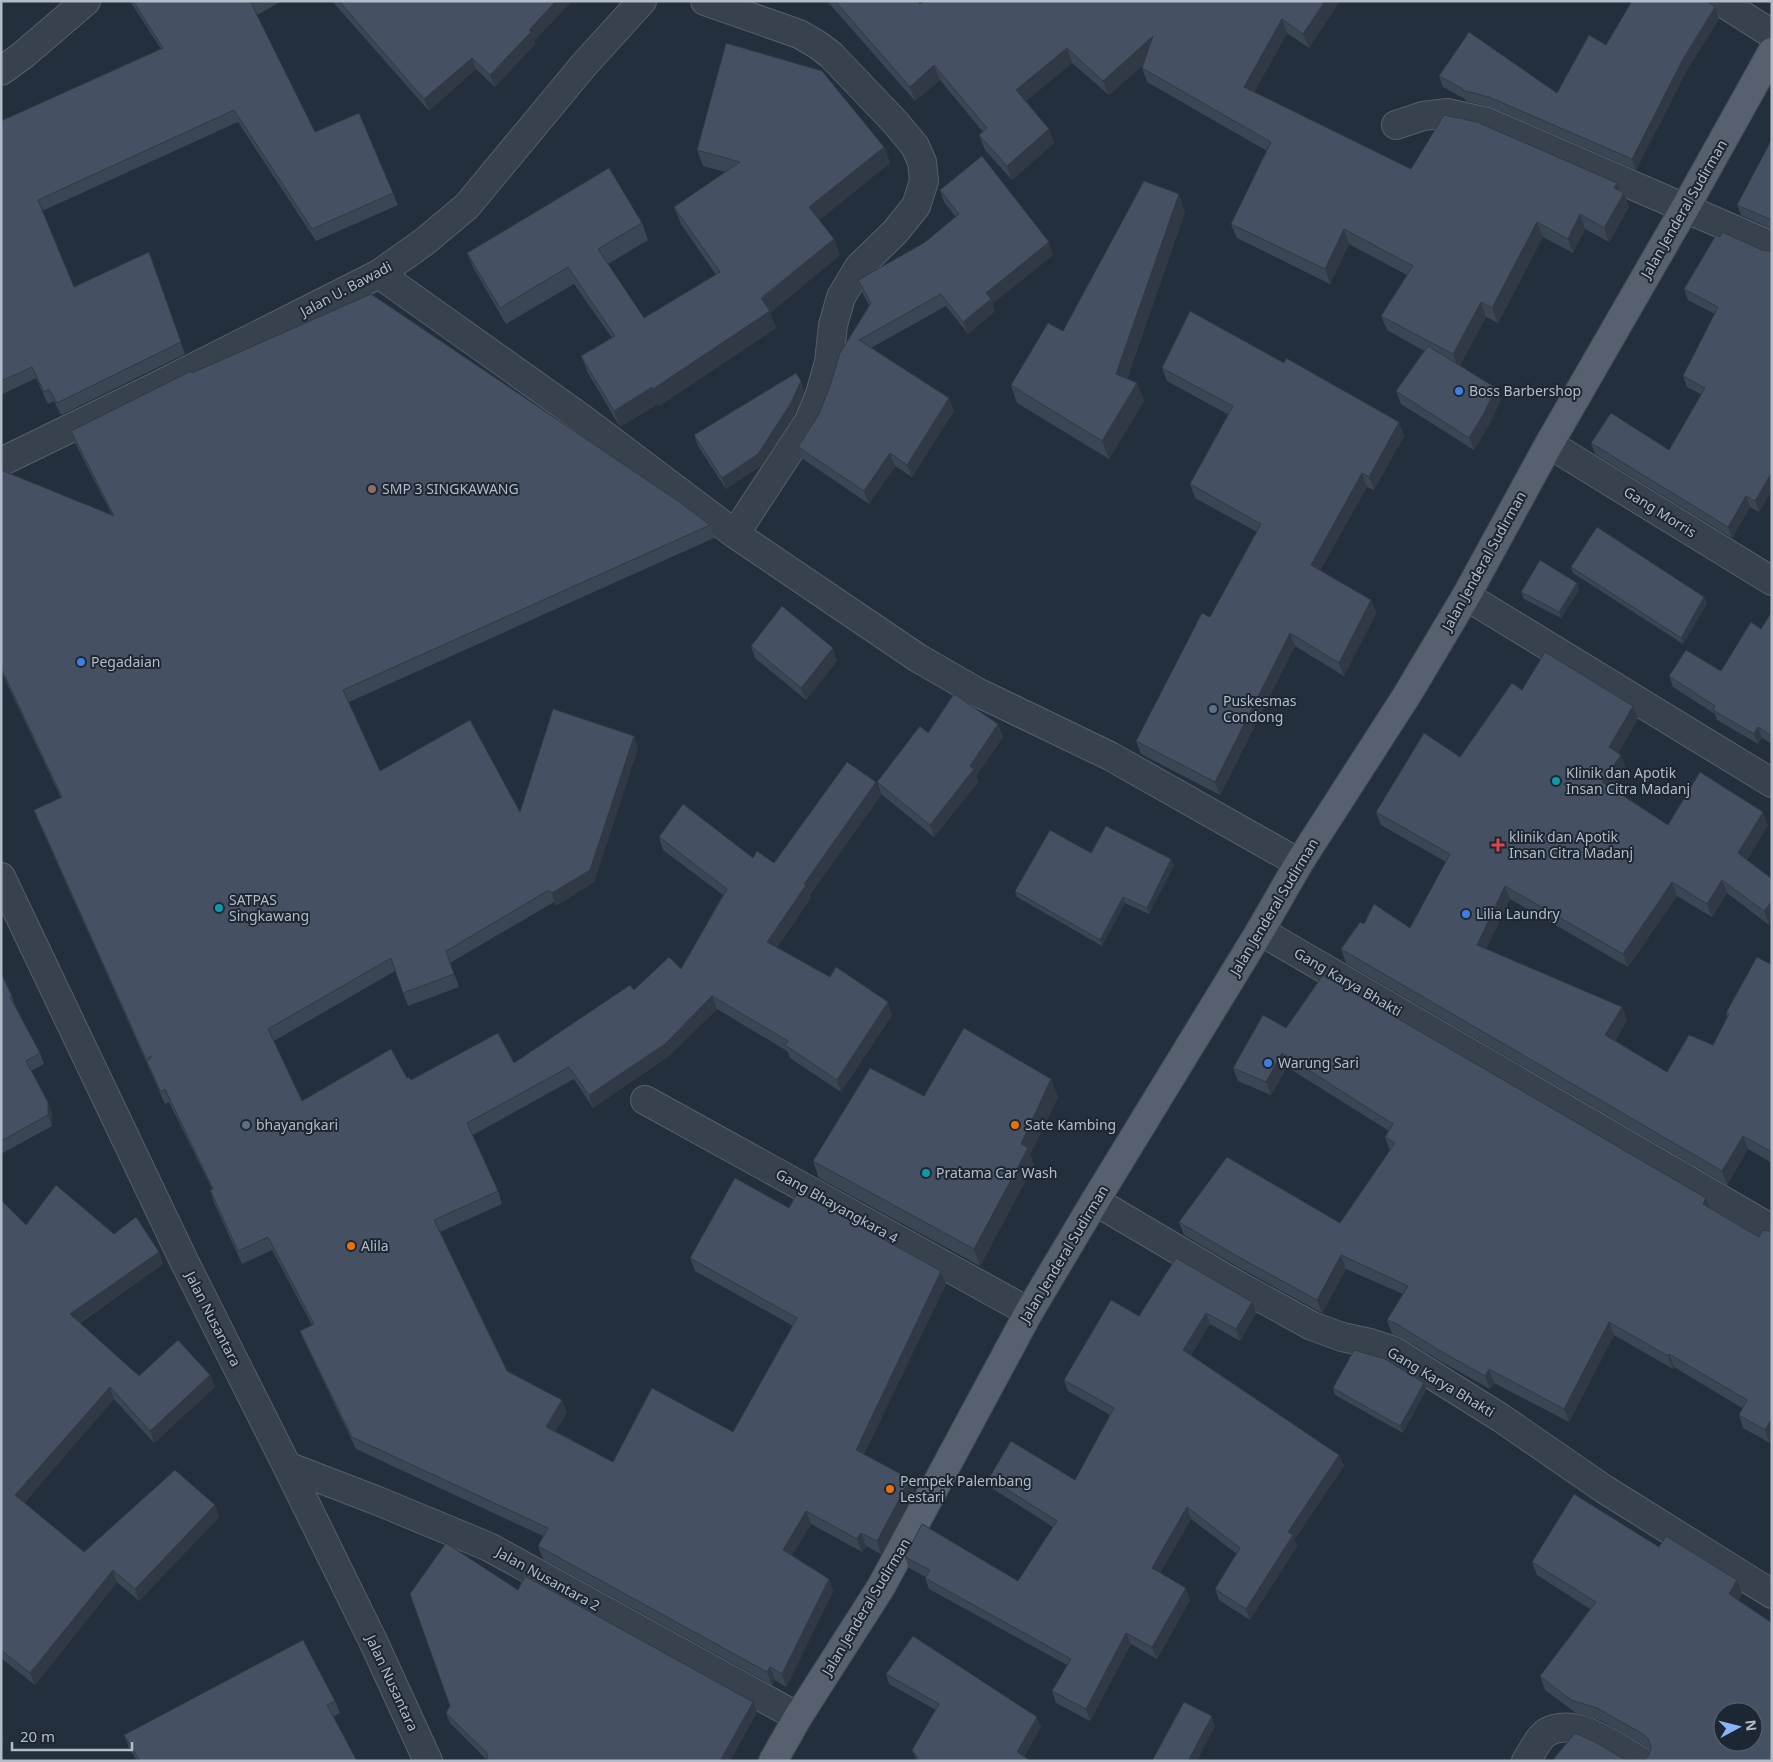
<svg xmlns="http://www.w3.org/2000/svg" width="1773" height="1762" font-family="'Noto Sans',sans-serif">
<rect width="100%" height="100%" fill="#242f3e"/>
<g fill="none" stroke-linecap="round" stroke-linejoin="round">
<defs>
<path id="minor" d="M705,1L799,34L818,45L831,55L895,122L915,146L922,162L924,181L916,206L895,232L859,267L841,297L833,325L829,362L820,394L809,421L735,534
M1720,1L1772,34
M1,71L23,55L86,1
M1396,125L1423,116L1447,113L1487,122L1772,246
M379,274L580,417L735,534L918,658L977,692L1110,756L1299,863
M1549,444L1772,581
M1,462L155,387L379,274L424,242L467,206L583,66L642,1
M1466,596L1772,783
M1,877L184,1261L287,1466L373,1641L428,1761
M1260,931L1772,1229
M645,1100L1029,1312
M1095,1201L1232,1282L1312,1326L1342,1337L1370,1343L1394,1351L1501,1418L1604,1489L1772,1594
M287,1466L378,1501L489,1547L798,1717
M1526,1761C1532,1752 1538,1738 1547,1732C1576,1716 1615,1747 1640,1761"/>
<path id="major" d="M773,1761L798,1717L881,1587L1029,1312L1095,1201L1260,931L1299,863L1407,695L1466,596L1549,444L1685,208L1772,52"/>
</defs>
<use href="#minor" stroke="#565f6c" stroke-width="30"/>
<use href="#major" stroke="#414a57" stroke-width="30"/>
<use href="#minor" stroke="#38414e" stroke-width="28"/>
<use href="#major" stroke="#56606e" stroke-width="28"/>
</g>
<path fill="#3b4654" d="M130,1H282L257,15L315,132L393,193L398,205L316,241L238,122L42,211L74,287L149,252L185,354L61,415L54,401L48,404L36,378L1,395V121L161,49Z
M332,1H572L534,41L535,44L495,87L476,69L429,111Z
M827,1H918L920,4L1340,1L1309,48L1287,33L1254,92L1411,169L1617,183L1619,190L1624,193L1629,207L1609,242L1585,229L1573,253L1543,237L1498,323L1486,317L1460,365L1501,400L1489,425L1474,450L1401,404L1396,391L1424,351L1387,330L1381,316L1407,275L1349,244L1330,284L1237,238L1231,224L1267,151L1147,82L1142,68L1144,64L1109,95L1072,63L1026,101L1049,129L1054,143L1012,180L985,150L979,135L983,132L940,80L915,101Z
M1715,7L1719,19L1687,70L1636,170L1493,108L1466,101L1465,99L1443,87L1439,76L1557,93L1606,45Z
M1772,139V229L1741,215L1737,205Z
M884,147L890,163L819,220L834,239L840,255L770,313L776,328L659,406L658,404L620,427L588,373L581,356L612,338L574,284L506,324L474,269L467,253L642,223L648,240L608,264L644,318L716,275L681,224L674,207L725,172L703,166L697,150Z
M940,190L1053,255L992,304L995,311L968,334L946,306L871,348L954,411L912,477L895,466L869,504L803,459L798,447L819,414L869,305L862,292L858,280L924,243L956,217L944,202Z
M1185,212L1127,379L1137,383L1144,401L1109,459L1017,403L1011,385L1063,331Z
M1720,237L1762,250L1769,251L1772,250V490L1759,512L1750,507L1732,538L1595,454L1591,443L1669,450L1702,395L1687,387L1683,376L1715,314L1688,300L1684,289Z
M1284,363L1399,422L1404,436L1374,490L1367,487L1320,570L1371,600L1376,613L1344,676L1295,646L1220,795L1141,754L1136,741L1210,617L1257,532L1195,498L1190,484L1229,415L1167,381L1162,368Z
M192,373L710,525L714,538L349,702L380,771L520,812L638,748L594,882L556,906L554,902L450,963L459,987L408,1006L395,971L274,1041L302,1101L407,1078L411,1080L514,1063L634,990L681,969L723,895L663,850L659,837L753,858L774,863L881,795L810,895L811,898L777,947L892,1015L841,1092L790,1058L787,1051L717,1009L669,1056L593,1108L574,1079L473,1135L498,1191L502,1204L440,1232L507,1371L567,1413L555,1431L613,1462L733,1432L793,1326L695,1271L690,1258L789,1208L946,1284L864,1454L915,1492L881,1554L866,1546L862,1552L811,1524L792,1555L829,1579L833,1592L786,1687L775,1680L772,1685L543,1559L538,1546L543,1536L356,1449L305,1343L300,1331L312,1325L272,1250L242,1264L214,1203L210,1190L212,1189L169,1102L165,1104L39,823L34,810L61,798L1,671V470L112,515L75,443L71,431Z
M804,391L795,414L762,465L726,489L698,446L694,435Z
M1571,567L1704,597L1707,603L1683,644L1573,573Z
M1577,583L1579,590L1561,618L1524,599L1521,592Z
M1772,611V744L1762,738L1758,744L1717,720L1715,714L1673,687L1669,676L1721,671L1761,629Z
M751,646L837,661L806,700L755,658Z
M1522,690L1633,706L1638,719L1618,753L1626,768L1612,788L1668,825H1768L1747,860L1772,879V921L1769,925L1727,893L1712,917L1677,896L1628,967L1510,899L1486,949L1622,1007L1627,1020L1615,1041L1667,1072L1713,1045L1727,1017L1726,1013L1772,965V1163L1748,1149L1727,1185L1346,963L1341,949L1364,924L1410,928L1446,862L1381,825L1376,812L1460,757Z
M998,724L1003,737L976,776L978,782L934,837L881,794L877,782L928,733Z
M1091,853L1174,865L1149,914L1125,903L1102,946L1017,897L1015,891Z
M1,973L12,996L16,1007L40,1053L44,1064L31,1071L48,1102L52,1113V1126L1,1154Z
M1286,1028L1710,1208L1759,1237L1768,1231L1770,1443L1743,1428L1739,1415L1742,1408L1674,1367L1673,1369L1614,1335L1569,1422L1494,1383L1490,1389L1442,1362L1402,1338L1392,1334L1387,1320L1403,1294L1346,1269L1322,1313L1240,1268L1184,1235L1179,1222L1340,1223L1390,1151L1385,1137L1389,1131L1287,1067L1271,1095L1238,1081L1233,1068Z
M1051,1079L1058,1097L1030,1155L1034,1165L980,1266L819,1178L813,1161L924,1096Z
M1,1200L26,1225L114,1234L163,1264L80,1323L139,1376L210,1375L215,1387L154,1443L114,1399L24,1503L84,1552L215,1505L219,1517L139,1601L117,1582L35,1685L1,1658Z
M1176,1258L1256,1313L1240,1341L1210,1324L1191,1355L1339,1455L1344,1466L1294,1540L1297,1546L1250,1620L1219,1600L1215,1589L1237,1554L1191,1519L1160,1573L1190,1600L1157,1659L1131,1644L1090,1721L1056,1703L1052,1691L1067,1665L929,1589L925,1578L926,1577L909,1568L905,1557L1018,1581L1053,1527L993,1489L989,1478L1075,1480L1110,1415L1068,1391L1064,1380L1139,1316Z
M1424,1383L1426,1390L1403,1433L1335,1395L1333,1388Z
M1659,1547L1742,1594L1649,1755L1650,1750L1648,1748L1602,1721L1576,1713L1545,1690L1540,1676L1590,1609L1537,1575L1532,1562Z
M518,1590L753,1702L757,1712L730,1761H488L450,1723L446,1713Z
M886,1674L1041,1727L1024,1756L1031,1761H917L912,1750L936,1710L889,1684Z
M335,1701L340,1713L333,1717L357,1761H137L129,1748L124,1735Z"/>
<path fill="#303945" d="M556,1H572L534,41L535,44L495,87L490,75L529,30Z
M1325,1H1340L1309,48L1303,34Z
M1715,7L1719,19L1687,70L1636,170L1632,159L1683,59Z
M1282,19L1287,33L1249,102L1244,87Z
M1153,36L1159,50L1109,95L1103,81Z
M1067,48L1072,63L1021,105L1016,90Z
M472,58L476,69L429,111L424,99Z
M934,65L940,80L915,101L910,87Z
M1049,129L1054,143L1012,180L1007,166Z
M884,147L890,163L815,223L809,207Z
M1617,183L1621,197L1624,193L1629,207L1609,242L1604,228L1614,188Z
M1179,194L1185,212L1122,392L1116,374Z
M1580,214L1585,229L1573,253L1568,239Z
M1537,222L1543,237L1498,323L1492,308Z
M1344,229L1349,244L1330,284L1325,269Z
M834,239L840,255L770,313L776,328L659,406L653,389Z
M1049,242L1053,255L992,304L995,311L968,334L963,322L986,293Z
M1481,302L1486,317L1458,369L1453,354Z
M801,381L804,391L795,414L762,465L726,489L722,478Z
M1137,383L1144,401L1109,459L1102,441Z
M652,387L658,404L620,427L614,411Z
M1496,388L1501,400L1489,425L1474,450L1469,438Z
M949,398L954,411L912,477L907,465Z
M1399,422L1404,436L1374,490L1369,477Z
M890,453L895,466L869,504L864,491Z
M1772,472V490L1759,512L1755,501Z
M1362,473L1367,487L1316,578L1311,565Z
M1746,496L1750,507L1732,538L1728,527Z
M1577,583L1579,590L1561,618L1559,612Z
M1704,597L1707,603L1683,644L1681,638Z
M1371,600L1376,613L1344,676L1339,663Z
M1290,633L1295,646L1220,795L1215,782Z
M833,648L837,661L806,700L801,688Z
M1633,706L1638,719L1614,760L1609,747Z
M998,724L1003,737L976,776L978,782L934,837L930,825Z
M1758,727L1762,738L1758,744L1754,734Z
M634,736L638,748L594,882L556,906L552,893Z
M1621,755L1626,768L1607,795L1602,782Z
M876,782L881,795L810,895L811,898L772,954L767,942L804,884Z
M1763,812L1768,825L1743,866L1738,853Z
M1171,859L1174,865L1149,914L1147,908Z
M1722,880L1727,893L1712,917L1707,904Z
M1672,882L1677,896L1628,967L1623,954Z
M1505,886L1510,899L1482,958L1477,945Z
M1123,897L1125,903L1102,946L1100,940Z
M1772,901V921L1769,925L1764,911Z
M712,996L717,1009L669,1056L593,1108L589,1095Z
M888,1002L892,1015L841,1092L837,1080Z
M1622,1007L1627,1020L1610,1048L1605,1035Z
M1282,1053L1287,1067L1271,1095L1266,1082Z
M1051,1079L1058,1097L1030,1155L1034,1165L980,1266L974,1249L1021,1144Z
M48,1102L52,1113V1126L48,1115Z
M1743,1136L1748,1149L1727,1185L1722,1171Z
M1706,1198L1711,1212L1703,1204Z
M159,1252L163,1264L74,1326L70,1314Z
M1341,1255L1346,1269L1322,1313L1317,1300Z
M941,1271L946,1284L860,1462L856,1450Z
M1252,1302L1256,1313L1240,1341L1236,1329Z
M1206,1313L1210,1324L1187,1361L1183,1350Z
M1609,1322L1614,1335L1569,1422L1564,1409Z
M1669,1354L1674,1367L1673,1369L1668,1356Z
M1489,1369L1494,1383L1490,1389L1485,1376Z
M210,1375L215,1387L154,1443L150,1431Z
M1424,1383L1426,1390L1403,1433L1400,1426Z
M110,1387L114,1399L20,1508L15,1495Z
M562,1400L567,1413L551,1439L546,1427Z
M1772,1418V1440L1770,1443L1765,1430Z
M1339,1455L1344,1466L1294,1540L1297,1546L1250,1620L1246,1609L1288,1532Z
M910,1479L915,1492L881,1554L877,1541Z
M215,1505L219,1517L139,1601L135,1589Z
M1187,1507L1191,1519L1156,1580L1152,1568Z
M806,1511L811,1524L788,1562L783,1550Z
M861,1533L866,1546L862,1552L857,1539Z
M113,1570L117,1582L35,1685L30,1673Z
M829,1579L833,1592L786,1687L782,1674Z
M1737,1580L1742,1594L1734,1607L1729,1594Z
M1186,1588L1190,1600L1157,1659L1152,1647Z
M1126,1633L1131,1644L1090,1721L1086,1709Z
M770,1667L775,1680L772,1685L767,1672Z
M753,1702L757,1712L730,1761H720Z
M1212,1716L1215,1726L1197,1761H1188Z
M1037,1717L1041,1727L1022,1761L1017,1752Z
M1,1732L4,1740L1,1745Z"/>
<path fill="#455162" stroke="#303945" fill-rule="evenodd" d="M133,1H255L251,3L315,132L359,113L393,193L312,229L234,110L38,200L74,287L149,252L181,342L57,403L49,389L44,392L32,367L1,381V121L163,48Z
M339,1H556L529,30L531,32L490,75L472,58L424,99Z
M835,1H918L920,4L924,1H1325L1303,34L1282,19L1244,87L1411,169L1444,115L1477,122L1617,183L1614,188L1624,193L1604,228L1580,214L1568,239L1537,222L1492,308L1481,302L1453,354L1381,316L1413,266L1344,229L1325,269L1231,224L1271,142L1142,68L1153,36L1103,81L1067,48L1016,90L1049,129L1007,166L979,135L987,128L934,65L910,87Z
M1632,1H1707L1715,7L1683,59L1632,159L1489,97L1462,90L1463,89L1439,76L1469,32L1557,93L1589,35L1606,45Z
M726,43L822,71L884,147L809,207L834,239L761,298L770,311L653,389L652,387L614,411L581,356L615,336L568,267L500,308L467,253L609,168L642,223L598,249L644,318L720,272L674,207L740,162L697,150Z
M1772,139V220L1737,205Z
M982,156L1049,242L986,293L991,299L963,322L941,294L859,340L949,398L907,465L890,453L864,491L798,447L819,414L830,386L840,353L871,303L858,280L924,243L959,214L940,190Z
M1144,181L1179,194L1116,374L1137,383L1102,441L1011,385L1048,323L1063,331Z
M1722,232L1762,250L1769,251L1772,250V472L1755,501L1746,496L1728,527L1591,443L1611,413L1669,450L1705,388L1683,376L1718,307L1684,289L1716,235L1720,237Z
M371,294L678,501L710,525L343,690L380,771L470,720L520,812L553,709L634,736L590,870L552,893L549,890L446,951L454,974L403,993L391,958L268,1029L302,1101L391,1049L407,1078L409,1077L411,1080L498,1033L514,1063L630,985L634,990L669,957L681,969L727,889L659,837L683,804L753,858L757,851L774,863L847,762L876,782L804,884L806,885L767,942L830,977L836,967L888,1002L837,1080L785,1045L788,1041L712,996L665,1044L589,1095L569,1067L467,1123L498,1191L434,1220L507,1371L562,1400L546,1427L613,1462L652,1388L733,1432L797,1318L690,1258L735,1178L789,1208L798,1192L941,1271L856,1450L910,1479L877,1541L861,1533L857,1539L806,1511L783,1550L829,1579L782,1674L770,1667L767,1672L538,1546L548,1528L352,1437L300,1331L314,1324L268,1237L238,1251L210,1190L213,1189L165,1089L161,1092L147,1062L152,1056L146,1059L34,810L62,797L1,668V470L114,516L71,431L191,371L192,373Z
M1190,311L1284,363L1286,358L1399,422L1369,477L1362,473L1311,565L1371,600L1339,663L1290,633L1215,782L1136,741L1202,613L1210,617L1261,524L1190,484L1233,406L1162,368Z
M1428,346L1496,388L1484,413L1469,438L1396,391Z
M796,373L801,381L791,403L758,454L722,478L694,435Z
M1597,527L1704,597L1681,638L1571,567Z
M1540,560L1577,583L1559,612L1521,592Z
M782,606L833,648L801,688L751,646Z
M1772,611V736L1758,727L1754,734L1713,710L1715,706L1669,676L1686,650L1721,671L1751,622L1761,629Z
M1545,652L1633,706L1609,747L1621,755L1602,782L1668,825L1700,772L1763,812L1738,853L1772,879V901L1764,911L1722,880L1707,904L1672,882L1623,954L1505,886L1477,945L1622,1007L1605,1035L1667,1072L1689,1035L1713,1045L1729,1014L1726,1013L1757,957L1772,965V1152L1743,1136L1722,1171L1341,949L1360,922L1364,924L1374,904L1410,928L1450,854L1376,812L1424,733L1460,757L1512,683L1522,690Z
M954,694L998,724L970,766L974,769L930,825L877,782L920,726L928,733Z
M1106,826L1171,859L1147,908L1123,897L1100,940L1015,891L1050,830L1091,853Z
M1,973L12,996L10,997L40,1053L26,1061L48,1102V1115L1,1141Z
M1323,975L1706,1198L1703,1204L1759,1237L1763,1230L1768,1231L1772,1230V1418L1765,1430L1739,1415L1747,1400L1669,1354L1668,1356L1609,1322L1564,1409L1489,1369L1485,1376L1437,1349L1397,1324L1387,1320L1408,1286L1341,1255L1317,1300L1235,1255L1179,1222L1227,1157L1340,1223L1395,1143L1385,1137L1393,1124L1282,1053L1266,1082L1233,1068L1263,1015L1286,1028Z
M964,1028L1051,1079L1021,1144L1028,1148L974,1249L813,1161L870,1068L924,1096Z
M56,1185L114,1234L136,1217L159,1252L70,1314L139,1376L178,1340L210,1375L150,1431L110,1387L15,1495L84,1552L175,1470L215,1505L135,1589L113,1570L30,1673L1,1650V1200L26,1225Z
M1176,1258L1252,1302L1236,1329L1206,1313L1183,1350L1339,1455L1288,1532L1293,1535L1246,1609L1215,1589L1240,1548L1187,1507L1152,1568L1186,1588L1152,1647L1126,1633L1086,1709L1052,1691L1071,1659L925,1578L930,1570L905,1557L922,1524L1018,1581L1057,1521L989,1478L1011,1441L1075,1480L1114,1408L1064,1380L1111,1300L1139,1316Z
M1354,1350L1385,1359L1424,1383L1400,1426L1333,1388Z
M1574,1494L1659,1547L1666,1536L1737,1580L1729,1594L1772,1623V1761H1643L1649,1755L1651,1747L1649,1740L1643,1734L1597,1708L1571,1700L1540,1676L1596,1602L1532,1562ZM1723,1712H1753V1742H1723Z
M446,1543L518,1590L525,1576L753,1702L720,1761H488L487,1753L446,1713L450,1706L410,1594Z
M913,1636L1037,1717L1017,1752L1031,1761H920L912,1750L939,1704L886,1674Z
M303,1640L335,1701L327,1705L357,1761H140L124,1735Z
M1184,1702L1212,1716L1188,1761H1152Z
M1575,1733L1595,1742L1627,1761H1552Z"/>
<g fill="#3f7fe0" stroke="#1d2633" stroke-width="2">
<circle cx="1459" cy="391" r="5"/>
<circle cx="81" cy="662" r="5"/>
<circle cx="1466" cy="914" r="5"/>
<circle cx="1268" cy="1063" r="5"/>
</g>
<circle fill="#8d6e63" stroke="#1d2633" stroke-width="2" cx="372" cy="489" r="5"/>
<g fill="#5c6f8a" stroke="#1d2633" stroke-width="2">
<circle cx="1213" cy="709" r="5"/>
<circle cx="246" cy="1125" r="5"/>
</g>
<g fill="#0f9aa8" stroke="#1d2633" stroke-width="2">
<circle cx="1556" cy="781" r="5"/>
<circle cx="219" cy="908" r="5"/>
<circle cx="926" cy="1173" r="5"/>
</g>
<path fill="#e0444e" stroke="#1d2633" stroke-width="2" d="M1495.5 837.5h5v5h5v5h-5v5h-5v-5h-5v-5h5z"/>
<g fill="#e8710a" stroke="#1d2633" stroke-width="2">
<circle cx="1015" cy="1125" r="5"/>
<circle cx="351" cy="1246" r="5"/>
<circle cx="890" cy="1489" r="5"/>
</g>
<g text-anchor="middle" stroke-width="4" stroke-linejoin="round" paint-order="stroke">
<g font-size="14" fill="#b4bcc9" stroke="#1d2633">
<text transform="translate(1684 209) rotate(-60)" y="5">Jalan Jenderal Sudirman</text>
<text transform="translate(346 289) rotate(-28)" y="5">Jalan U. Bawadi</text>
<text transform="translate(1660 512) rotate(32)" y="5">Gang Morris</text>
<text transform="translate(1484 561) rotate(-61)" y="5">Jalan Jenderal Sudirman</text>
<text transform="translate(1274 907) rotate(-59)" y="5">Jalan Jenderal Sudirman</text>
<text transform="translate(1348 982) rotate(30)" y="5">Gang Karya Bhakti</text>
<text transform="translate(837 1206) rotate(29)" y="5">Gang Bhayangkara 4</text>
<text transform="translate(1064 1254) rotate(-59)" y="5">Jalan Jenderal Sudirman</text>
<text transform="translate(213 1319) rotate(63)" y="5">Jalan Nusantara</text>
<text transform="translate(1441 1382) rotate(31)" y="5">Gang Karya Bhakti</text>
<text transform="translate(548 1579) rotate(29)" y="5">Jalan Nusantara 2</text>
<text transform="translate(866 1607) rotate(-59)" y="5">Jalan Jenderal Sudirman</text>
<text transform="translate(392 1683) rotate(65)" y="5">Jalan Nusantara</text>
</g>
<g font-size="14" fill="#b4bcc9" stroke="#1d2633" text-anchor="start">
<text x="1469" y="396">Boss Barbershop</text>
<text x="382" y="494">SMP 3 SINGKAWANG</text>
<text x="91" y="667">Pegadaian</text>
<text x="1223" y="706">Puskesmas<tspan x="1223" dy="16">Condong</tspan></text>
<text x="1566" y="778">Klinik dan Apotik<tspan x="1566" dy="16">Insan Citra Madanj</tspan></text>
<text x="1509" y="842">klinik dan Apotik<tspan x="1509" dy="16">Insan Citra Madanj</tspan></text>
<text x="229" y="905">SATPAS<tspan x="229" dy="16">Singkawang</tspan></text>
<text x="1476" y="919">Lilia Laundry</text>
<text x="1278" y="1068">Warung Sari</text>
<text x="256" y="1130">bhayangkari</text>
<text x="1025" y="1130">Sate Kambing</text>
<text x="936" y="1178">Pratama Car Wash</text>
<text x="361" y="1251">Alila</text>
<text x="900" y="1486">Pempek Palembang<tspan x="900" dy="16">Lestari</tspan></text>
</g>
</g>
<rect width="1773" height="1762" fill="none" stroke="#b4bcc9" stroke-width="5"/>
<g transform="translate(1738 1727) rotate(83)"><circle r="24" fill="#1d2633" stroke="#59626f"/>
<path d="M0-4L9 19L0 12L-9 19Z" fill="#8ab4f8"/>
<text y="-8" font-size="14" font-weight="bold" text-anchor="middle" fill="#b4bcc9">N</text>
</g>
<path d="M12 1742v8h120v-8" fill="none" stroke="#b4bcc9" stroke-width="2.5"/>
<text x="20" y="1742" font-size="15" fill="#b4bcc9" stroke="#1d2633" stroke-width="4" paint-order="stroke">20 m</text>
</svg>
